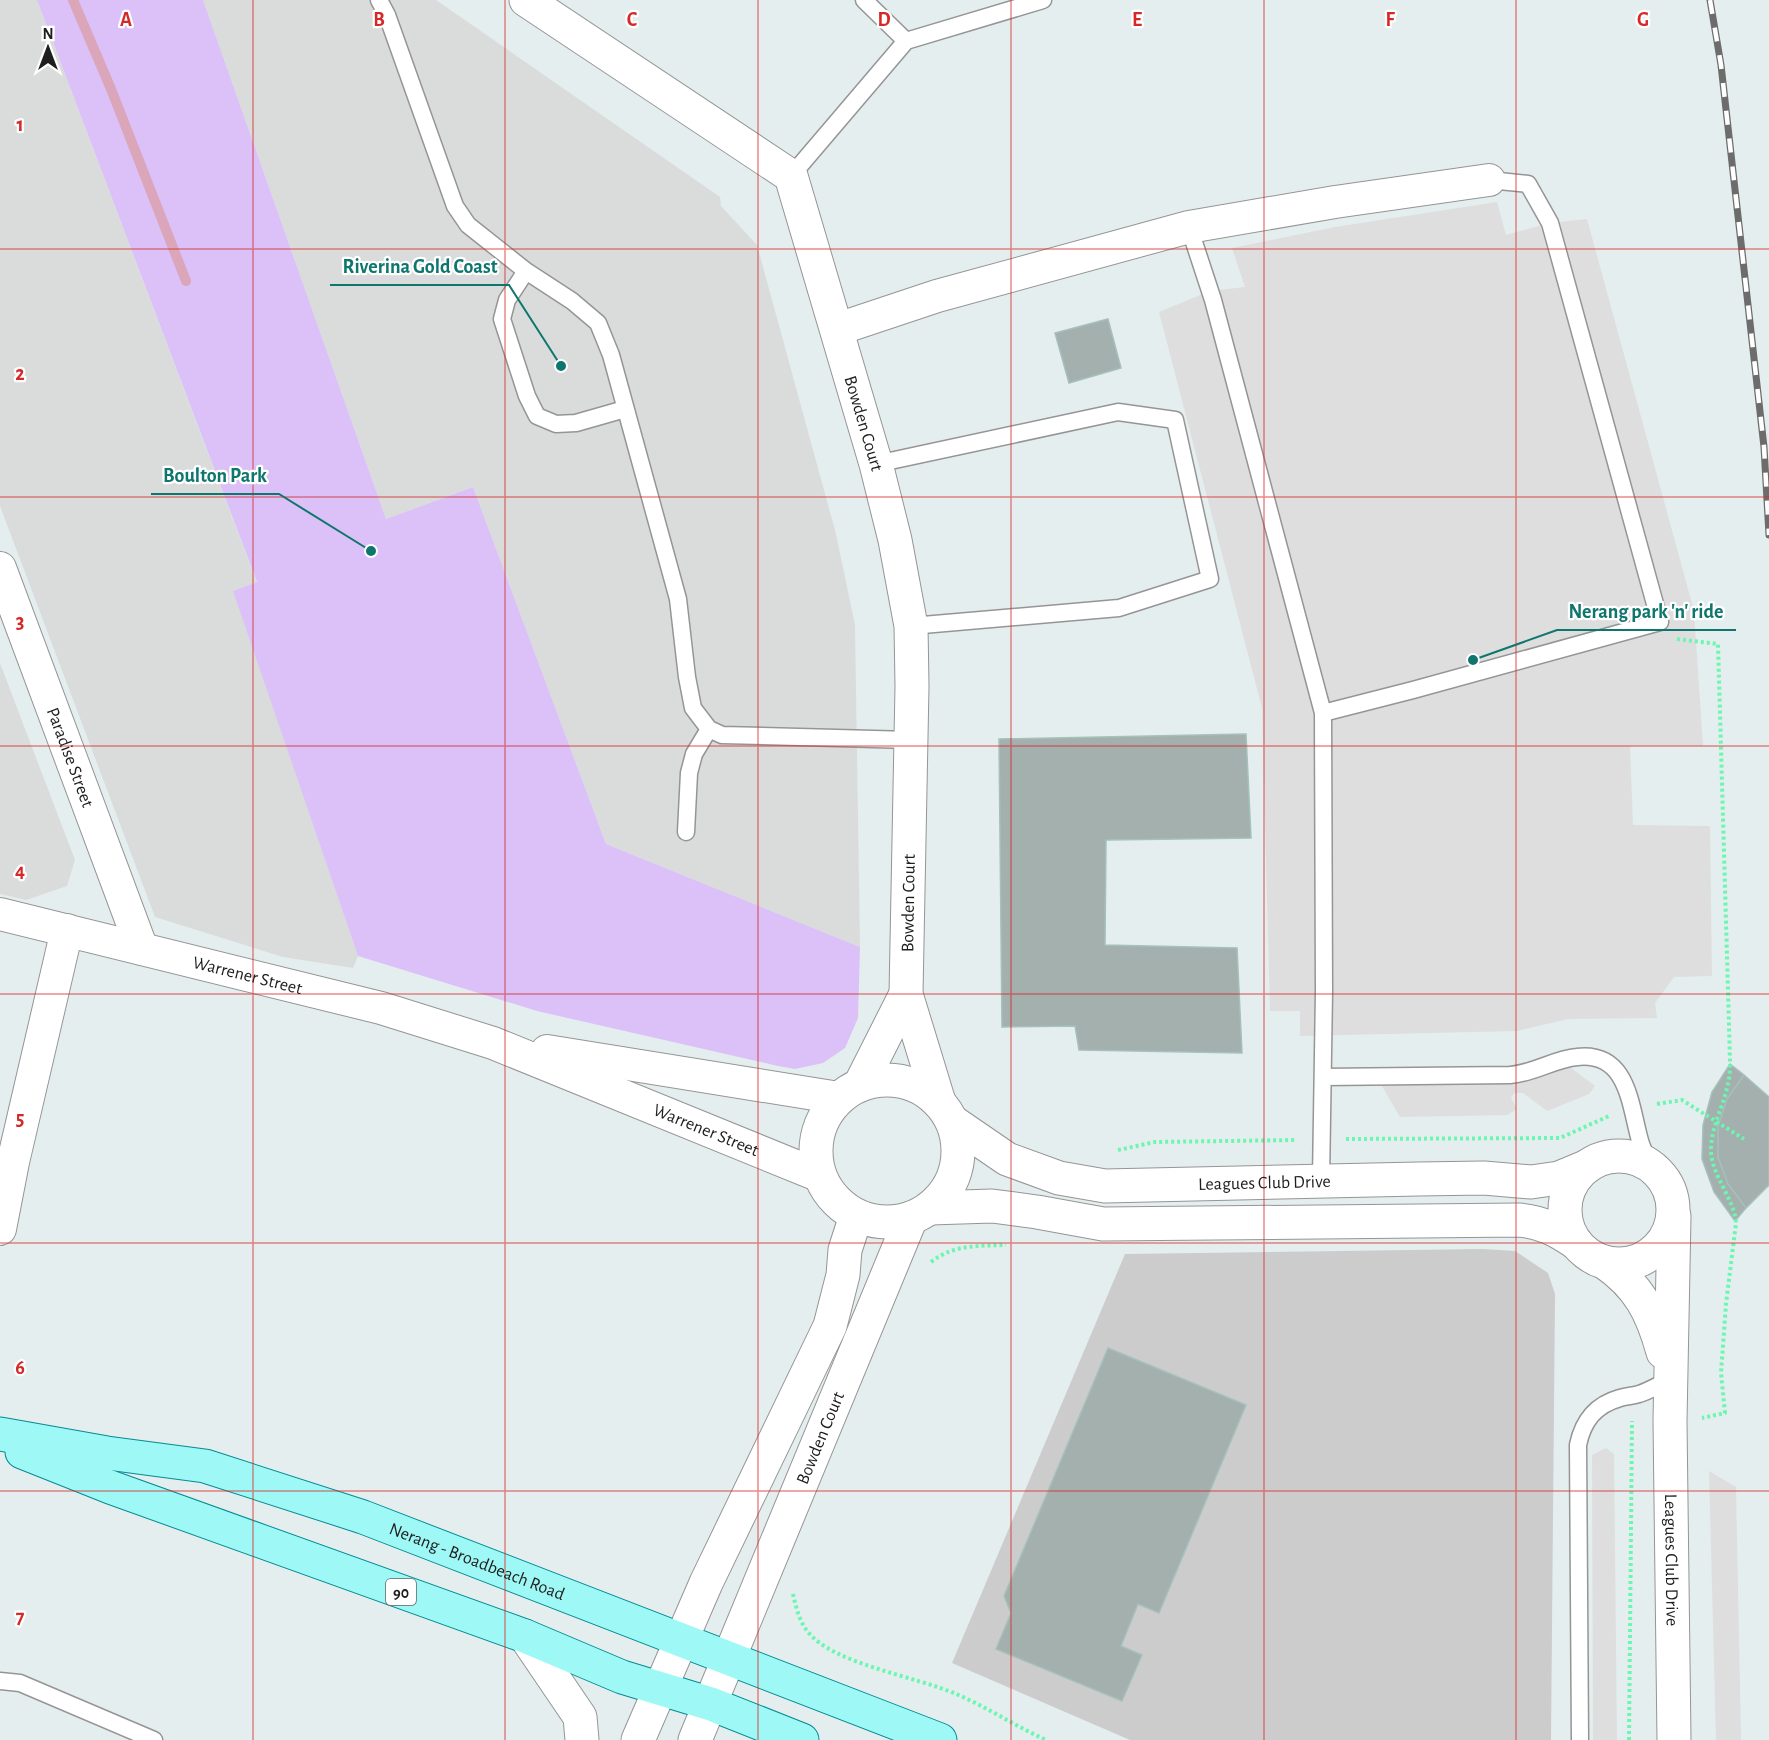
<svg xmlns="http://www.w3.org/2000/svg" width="1769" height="1740" font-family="'Alegreya Sans',sans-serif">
<rect width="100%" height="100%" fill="#e4eeee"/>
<path fill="#dadcdb" d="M0,0H37L257,583L234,591L358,956L353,968L283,957L155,917L0,506Z
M203,0H436L720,197L721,206L757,245L836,534L855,625L860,947L606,844L473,487L386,519Z
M0,663L75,860L67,886L26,900L0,894Z"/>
<path fill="#ccc" d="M1482,1249L1515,1251L1548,1273L1555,1294L1551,1740H1130L952,1663L1125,1254Z"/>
<path fill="#dbc1f8" d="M37,0H203L386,519L473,487L606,844L860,947L858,1018L845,1048L823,1063L795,1069L778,1066L537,1011L358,956L233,591L257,582Z"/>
<path fill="#dedede" d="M1497,202L1506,235L1550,223L1587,219L1694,611L1703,746H1630L1633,825L1710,826L1712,976L1674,977L1655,1003L1657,1018L1568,1019L1517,1031L1300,1036V1011H1270L1262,708L1159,312L1210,291L1245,287L1232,248L1335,227Z
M1562,1061L1595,1086L1589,1094L1547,1111L1523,1093H1514L1511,1098L1517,1109L1507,1115L1400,1117L1376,1076L1510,1075Z
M1606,1448L1614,1454L1617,1740H1593L1592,1455Z
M1709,1471L1736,1487L1741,1740H1716Z"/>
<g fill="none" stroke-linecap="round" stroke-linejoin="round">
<path stroke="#dba5ba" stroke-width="10" d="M73,0L111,89L186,281"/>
</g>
<path fill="#a3b0ae" stroke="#a6c0bb" stroke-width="1.5" d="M1108,319L1121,368L1069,383L1055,333Z
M1246,734L1251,838L1106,840L1105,945L1237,948L1242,1053L1079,1050L1075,1026L1002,1027L999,739Z
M1730,1064L1744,1075L1727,1099L1718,1127V1157L1728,1184L1746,1208L1735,1221L1714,1192L1702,1159L1703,1125L1712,1092Z
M1744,1075L1769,1097V1185L1746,1208L1728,1184L1718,1157V1127L1727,1099Z
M1108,1348L1246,1405L1159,1613L1138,1604L1121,1646L1142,1655L1122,1701L996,1649L1011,1613L1004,1596Z"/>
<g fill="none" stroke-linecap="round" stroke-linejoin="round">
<defs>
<path id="service" d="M379,0L387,15L455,206L468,225L526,271L572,301L598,323L611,355L678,599L687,677L693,708L709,729L722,735L911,740
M864,0L906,41
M791,176L906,41L1043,0
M1189,227L1213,300L1323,713L1324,991L1321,1180
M526,271L507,300L502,319L527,396L537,416L556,424L576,423L625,409
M876,464L1118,412L1175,420L1210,579L1119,608L911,626
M1323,713L1413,690L1660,622L1550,223L1528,184L1489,180
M686,832L689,773L694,754L709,729
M1323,1077L1510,1075C1535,1073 1554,1059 1577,1057C1630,1051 1630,1109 1641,1144C1644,1153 1649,1161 1654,1168
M0,1681L20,1683L154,1740
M1580,1740L1578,1445C1583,1421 1595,1405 1620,1398C1626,1396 1633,1396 1639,1394C1649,1391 1660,1384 1670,1380"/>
<g id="minor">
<path d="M838,329L937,296L1189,227L1335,202L1489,180"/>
<path id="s1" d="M0,568L142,949"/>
<path id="s2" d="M0,914L381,1008L493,1043L820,1176"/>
<path d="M547,1051L839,1098"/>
<path d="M0,1229L13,1162L67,930"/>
</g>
<g id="tertiary">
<path id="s3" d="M526,0L791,176L876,464L895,540L911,626L912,686L906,994L939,1102"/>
<circle cx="887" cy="1151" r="71"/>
<path d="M860,1085L906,994"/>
<path id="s4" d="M953,1122L1007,1159L1059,1178L1105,1186L1418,1179L1484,1178L1531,1182L1559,1178L1588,1166"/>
<circle cx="1619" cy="1210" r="54"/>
<path d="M930,1208L992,1206L1037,1212L1103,1224L1519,1220C1542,1222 1557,1230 1576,1243"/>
<path id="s5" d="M1674,1216L1670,1421L1674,1740"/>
<path d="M1604,1262C1639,1286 1652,1312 1663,1352"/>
<path d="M525,1636L580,1717L582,1740"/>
<path d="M638,1740L706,1583L830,1326L843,1275L845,1250L856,1216"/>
<path id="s6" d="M695,1740L911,1218"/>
</g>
<g id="primary">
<path id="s7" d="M0,1434L107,1453L205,1466L363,1517L940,1740"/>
<path d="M22,1452L110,1487L525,1636L622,1677L711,1704L802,1740"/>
</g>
</defs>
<use href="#service" stroke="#959595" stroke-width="19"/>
<use href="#minor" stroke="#959595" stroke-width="34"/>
<use href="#tertiary" stroke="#959595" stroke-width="35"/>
<use href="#primary" stroke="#048b93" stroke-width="35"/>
<path stroke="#6df6b1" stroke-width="4" stroke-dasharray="3 3" stroke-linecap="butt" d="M1677,639L1718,644L1730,1060C1730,1068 1730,1076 1728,1083C1724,1106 1711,1126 1711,1150C1711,1175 1735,1200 1736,1223L1726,1304L1721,1373L1725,1413L1702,1418
M1657,1104L1682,1100L1744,1139
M1346,1139L1560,1138L1609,1116
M1118,1150L1155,1142L1296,1140
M931,1262C954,1244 979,1246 1006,1245
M793,1594C796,1607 799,1621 808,1632C833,1664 918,1677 956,1694C987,1707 1015,1726 1046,1740
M1629,1740L1632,1421"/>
<use href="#service" stroke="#fff" stroke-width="16"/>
<use href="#minor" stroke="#fff" stroke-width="32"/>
<use href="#tertiary" stroke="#fff" stroke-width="33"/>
<use href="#primary" stroke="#9ef9f6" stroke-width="33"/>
<defs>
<path id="rail" d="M1710,0L1721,65L1764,447L1769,535"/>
</defs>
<use href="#rail" stroke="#6c6c6c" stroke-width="7"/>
<use href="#rail" stroke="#fff" stroke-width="4.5" stroke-dasharray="14" stroke-linecap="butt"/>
</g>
<path fill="none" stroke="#d62828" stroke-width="1.5" stroke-opacity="0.55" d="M253,0V1740M505,0V1740M758,0V1740M1011,0V1740M1264,0V1740M1516,0V1740M0,249H1769M0,497H1769M0,746H1769M0,994H1769M0,1243H1769M0,1491H1769"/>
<g text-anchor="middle" stroke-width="4.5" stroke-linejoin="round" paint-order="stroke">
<rect fill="#fff" stroke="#626262" stroke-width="1.5" x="386" y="1579" width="30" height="26" rx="4.5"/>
<g font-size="16" font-weight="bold" fill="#1e1e1e">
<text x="401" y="1598">90</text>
</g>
<g font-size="18" fill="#1e1e1e" stroke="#fff">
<text dy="6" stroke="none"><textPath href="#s3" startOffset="576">Bowden Court</textPath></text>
<text dy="6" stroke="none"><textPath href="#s1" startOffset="202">Paradise Street</textPath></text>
<text transform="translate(908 903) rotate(-89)" y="6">Bowden Court</text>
<text dy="6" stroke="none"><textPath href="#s2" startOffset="255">Warrener Street</textPath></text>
<text dy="6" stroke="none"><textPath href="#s2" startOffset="740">Warrener Street</textPath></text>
<text dy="6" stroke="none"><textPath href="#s4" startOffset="327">Leagues Club Drive</textPath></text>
<text dy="6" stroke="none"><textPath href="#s6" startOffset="327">Bowden Court</textPath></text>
<text dy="6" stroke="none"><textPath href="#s5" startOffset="344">Leagues Club Drive</textPath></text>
<text dy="6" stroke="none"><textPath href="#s7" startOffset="496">Nerang - Broadbeach Road</textPath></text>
</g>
</g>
<g font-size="20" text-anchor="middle" font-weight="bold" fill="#d62828" stroke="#fff" stroke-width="4.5" stroke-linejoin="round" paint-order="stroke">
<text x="126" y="26">A</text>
<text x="379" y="26">B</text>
<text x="632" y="26">C</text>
<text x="884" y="26">D</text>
<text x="1137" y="26">E</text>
<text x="1390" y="26">F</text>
<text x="1643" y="26">G</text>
<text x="20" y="131">1</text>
<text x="20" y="380">2</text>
<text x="20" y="628">3</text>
<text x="20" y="877">4</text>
<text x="20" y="1125">5</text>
<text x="20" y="1374">6</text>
<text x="20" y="1623">7</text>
</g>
<path fill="none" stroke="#0f766e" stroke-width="2" d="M561 366L509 285H330M371 551L279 494H151M1473 660L1557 630H1736"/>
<g fill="#0f766e" stroke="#fff" stroke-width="2">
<circle cx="561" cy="366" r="6"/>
<circle cx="371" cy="551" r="6"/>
<circle cx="1473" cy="660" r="6"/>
</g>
<g font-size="20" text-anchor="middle" font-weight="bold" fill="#0f766e" stroke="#fff" stroke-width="4.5" stroke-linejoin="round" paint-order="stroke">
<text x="420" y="273">Riverina Gold Coast</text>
<text x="215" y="482">Boulton Park</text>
<text x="1646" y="618">Nerang park 'n' ride</text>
</g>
<g transform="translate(48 48)" stroke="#ffffff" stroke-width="4.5" paint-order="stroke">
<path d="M0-4.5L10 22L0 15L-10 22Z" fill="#1e1e1e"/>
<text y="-9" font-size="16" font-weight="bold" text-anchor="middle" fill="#1e1e1e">N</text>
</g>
</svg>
